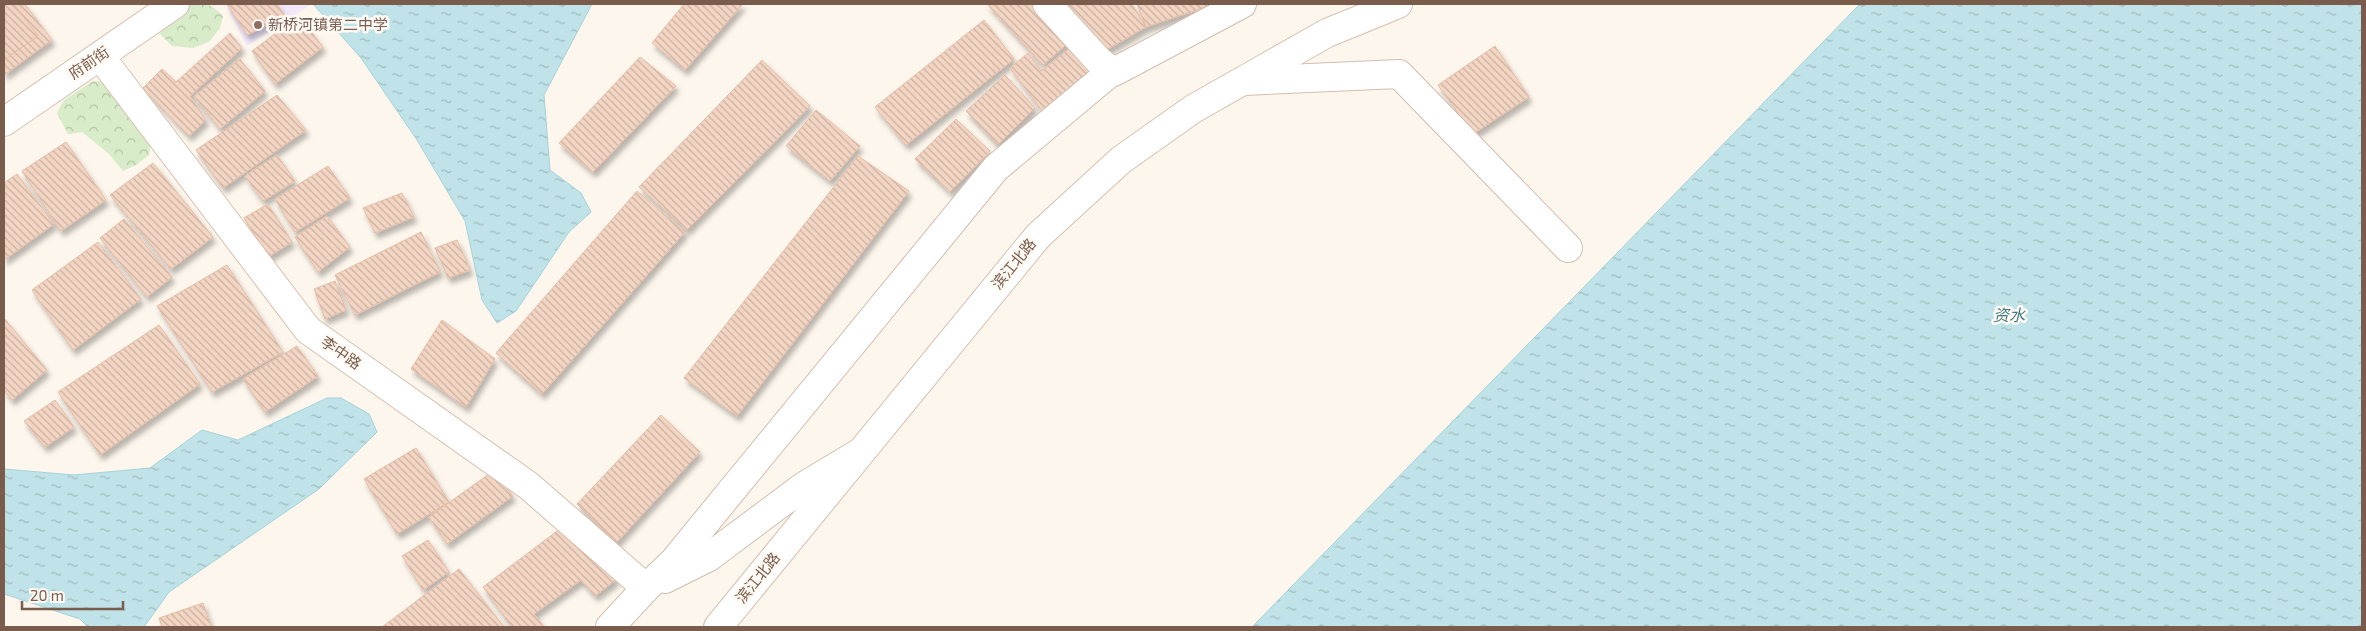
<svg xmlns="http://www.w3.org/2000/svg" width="2366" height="631" font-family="'Exo 2','Noto Sans SC',sans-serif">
<defs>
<pattern id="park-crowns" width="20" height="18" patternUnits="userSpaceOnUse" patternTransform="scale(1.25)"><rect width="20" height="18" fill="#d8ecc9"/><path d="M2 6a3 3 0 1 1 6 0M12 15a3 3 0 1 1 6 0" fill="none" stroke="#b4c2a5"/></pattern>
<pattern id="water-ripples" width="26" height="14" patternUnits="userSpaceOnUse" patternTransform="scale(1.25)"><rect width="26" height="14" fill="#bfe3e8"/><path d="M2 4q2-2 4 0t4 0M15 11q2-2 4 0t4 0" fill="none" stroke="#a0bbbe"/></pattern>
<pattern id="building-back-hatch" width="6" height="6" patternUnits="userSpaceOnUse" patternTransform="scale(1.25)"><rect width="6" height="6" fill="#f3d5c3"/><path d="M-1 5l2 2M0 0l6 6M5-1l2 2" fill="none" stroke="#cab0a1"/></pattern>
<filter id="shadow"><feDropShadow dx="3" dy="5.5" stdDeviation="2.5" flood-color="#0004"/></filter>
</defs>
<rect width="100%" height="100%" fill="#fdf6ec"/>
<path fill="#f3e8fa" d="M225,4H312L247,46Z"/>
<path fill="url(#park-crowns)" d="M189,4C206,4 211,3 223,16L220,28L209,42L193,48L172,46L160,34L170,17Z
M93,81L108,82L151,140L149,155L136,165L123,171L109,154L82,132L68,134L57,113L64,100Z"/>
<path fill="url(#water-ripples)" stroke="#a5d3da" d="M313,4H592L544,95L550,170L581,193L591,212L569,232L516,311L497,323L482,300L465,221L417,140L361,58Z
M1860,4H2362V627H1252Z
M327,398H341L369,414L377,432L319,489L169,592L144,627H88L80,619L4,594V469L74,475L150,468L202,430L238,440Z"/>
<path fill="url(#building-back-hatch)" stroke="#e6bba3" filter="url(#shadow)" d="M4,4H14L38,36L4,60Z
M4,4H25L52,40L4,75Z
M227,4H277L285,16L247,35Z
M684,4H743L685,70L652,43Z
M987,4H1040L1073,39L1043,65Z
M1063,4H1132L1146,27L1096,56Z
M1137,4H1214L1146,27Z
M299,16L323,47L275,84L252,51Z
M984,20L1014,59L906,145L875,107Z
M230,33L242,48L190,96L206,120L189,136L143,88L162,69L176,82Z
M1074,45L1096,71L1043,112L1010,68L1028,53L1041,71Z
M1495,46L1529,97L1473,134L1438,85Z
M640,57L676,86L593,172L559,143Z
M240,59L265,91L220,129L194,96Z
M762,60L810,106L687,230L639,187Z
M1005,75L1035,108L998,145L966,111Z
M277,95L306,130L223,188L196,150Z
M816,110L860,146L830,181L786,146Z
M956,119L990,151L950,192L915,159Z
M66,142L106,200L61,231L22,171Z
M277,155L295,181L263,201L245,176Z
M858,156L909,191L737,416L684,378Z
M153,163L213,237L171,269L110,195Z
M328,166L350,198L295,232L275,199Z
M17,174L54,224L4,260V183Z
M637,191L685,232L542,394L496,353Z
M402,193L414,217L375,233L363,208Z
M268,204L292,242L268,257L244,218Z
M327,216L350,247L318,272L295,237Z
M124,219L172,277L147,297L100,238Z
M421,232L440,272L355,315L335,275Z
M457,240L470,270L448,278L435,248Z
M98,242L141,299L73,350L32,290Z
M227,265L283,352L212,392L157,306Z
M335,281L346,310L325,319L314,289Z
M4,318L47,370L12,400L4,390Z
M442,320L495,359L466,407L411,369Z
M159,325L200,384L100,455L58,392Z
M297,346L318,376L265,412L243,379Z
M55,400L74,427L45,447L24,421Z
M661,415L700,452L616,543L577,504Z
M416,448L449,502L397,534L364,479Z
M493,471L513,496L447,544L429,517Z
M569,522L617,579L595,596L581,580L534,614L544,627H512L483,587Z
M428,540L449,572L423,590L402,556Z
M459,569L504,627H382Z
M203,603L211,627H162L159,618Z"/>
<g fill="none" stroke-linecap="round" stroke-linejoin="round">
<defs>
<path id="street" d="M1047,4L1099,61L1114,72L1242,4
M1244,81L1399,74L1568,248
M665,579L709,557L804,486L859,453
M610,627L646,588L674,561L996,168L1112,71"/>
<path id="secondary" d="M100,56L308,330L529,486L646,588
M4,122L175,4
M718,627L1038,236L1121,160L1193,109L1327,33L1398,4"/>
</defs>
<use href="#street" stroke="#d1beb0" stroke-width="30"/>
<use href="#secondary" stroke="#d6c0b0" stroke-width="30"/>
<use href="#street" stroke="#fff" stroke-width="28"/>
<use href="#secondary" stroke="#fff" stroke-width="28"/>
</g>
<circle fill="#8d6e63" stroke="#fffaf3" stroke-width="2" cx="258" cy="25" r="5"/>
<g text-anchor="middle" stroke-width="5" stroke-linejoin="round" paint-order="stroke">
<g font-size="15" fill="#785e54" stroke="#fffaf3" text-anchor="start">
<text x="268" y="30">新桥河镇第二中学</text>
</g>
<g font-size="15" fill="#7a5c4d" stroke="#fffaf3">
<text transform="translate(89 63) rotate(-34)" y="5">府前街</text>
<text transform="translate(1014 264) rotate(-51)" y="5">滨江北路</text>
<text transform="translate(341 353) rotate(35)" y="5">李中路</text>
<text transform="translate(758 578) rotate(-51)" y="5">滨江北路</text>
</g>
<g font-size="16" font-style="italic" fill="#437c86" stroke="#fffaf3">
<text x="2009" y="321">资水</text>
</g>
</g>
<rect width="2366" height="631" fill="none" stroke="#7a5c4d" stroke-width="10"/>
<path d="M22 601v8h101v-8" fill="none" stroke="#7a5c4d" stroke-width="2.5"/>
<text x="30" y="601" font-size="15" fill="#7a5c4d" stroke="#fffaf3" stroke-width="4" paint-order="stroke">20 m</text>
</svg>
